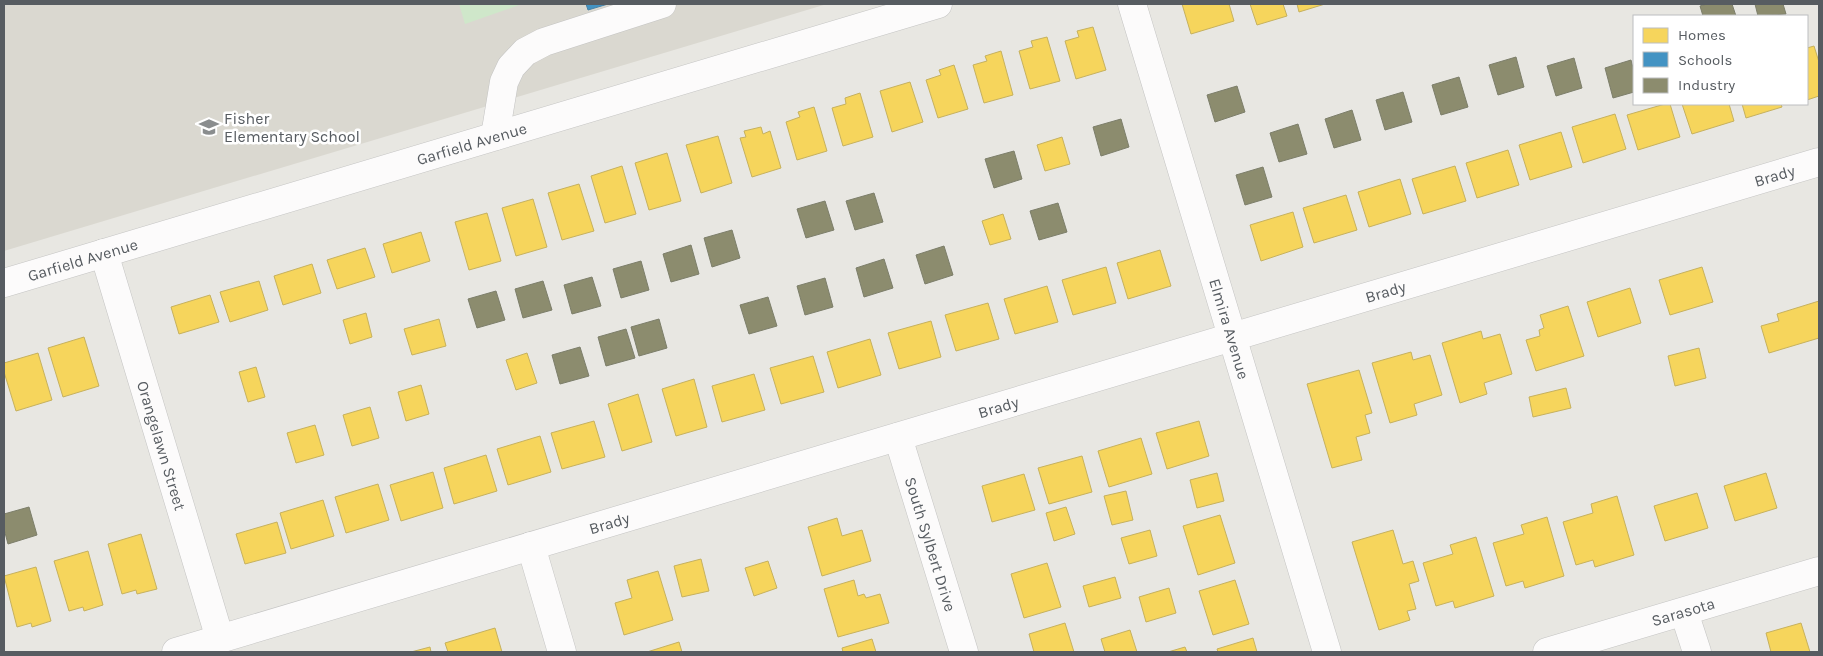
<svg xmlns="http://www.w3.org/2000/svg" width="1823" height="656" font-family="Karla,sans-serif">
<rect width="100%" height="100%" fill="#e8e7e2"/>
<path fill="#dad8d0" d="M4,4H827L4,251Z"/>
<path fill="#cfe7ca" d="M459,4H522L465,24Z"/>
<path fill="#f6d55c" stroke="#c6b15e" d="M1182,4H1229L1234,21L1191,34Z
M1250,4H1283L1287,16L1257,25Z
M1297,4H1325L1299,12Z
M1093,27L1106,70L1076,79L1065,41L1079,37L1077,31Z
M1047,37L1060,81L1030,89L1019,51L1033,47L1031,41Z
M1814,46L1819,62V96L1807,100V48Z
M1001,51L1013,95L984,103L973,65L987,61L985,56Z
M954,65L968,109L938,118L926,80L941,75L939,70Z
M910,82L923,122L892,132L880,91Z
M860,93L873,137L843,146L832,108L846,104L845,98Z
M1665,104H1670L1680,137L1638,150L1627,115Z
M1682,104H1729L1734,121L1692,134Z
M1742,104H1781L1782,107L1746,118Z
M814,107L827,151L797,160L786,122L800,117L798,112Z
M1615,114L1626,149L1583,163L1572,127Z
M761,127L763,134L770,131L781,168L752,177L740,138L746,137L744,131Z
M1561,132L1572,167L1530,180L1519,145Z
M718,136L732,183L701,193L686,145Z
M1062,137L1070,164L1045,171L1037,145Z
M1508,150L1519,185L1477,198L1466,163Z
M667,153L681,201L649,210L635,163Z
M622,166L636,214L605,223L591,176Z
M1455,166L1466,201L1423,214L1412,179Z
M1400,179L1411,214L1369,227L1358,192Z
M579,184L594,231L562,240L548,193Z
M1346,195L1357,230L1314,243L1303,208Z
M533,199L547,247L516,256L502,208Z
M1293,212L1303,247L1261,261L1250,225Z
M487,213L501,261L469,270L455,222Z
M1003,214L1011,239L990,245L982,221Z
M421,232L430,261L392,273L383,244Z
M365,248L375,277L337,289L327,260Z
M1160,250L1171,286L1128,299L1117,263Z
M312,264L321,293L283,305L274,276Z
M1106,267L1116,303L1073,315L1062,280Z
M1702,267L1713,302L1670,315L1659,280Z
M259,281L268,310L230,322L220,292Z
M1047,286L1058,322L1015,334L1004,299Z
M1630,288L1641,323L1598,337L1587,302Z
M210,295L219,322L179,334L171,307Z
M1819,301V338L1769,353L1761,326L1779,321L1777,314Z
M988,303L999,339L956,351L945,315Z
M1568,306L1584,356L1536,371L1526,340L1540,336L1539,330L1544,328L1540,315Z
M366,313L372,337L350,344L343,320Z
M439,319L446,346L412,355L404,329Z
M931,321L941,357L899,369L888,333Z
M1481,331L1483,339L1500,334L1512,374L1484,383L1487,394L1460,403L1442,343Z
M84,337L99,386L63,397L48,348Z
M870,339L881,375L838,388L827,352Z
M1699,348L1706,378L1675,386L1668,356Z
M1411,352L1413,360L1430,355L1442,395L1414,404L1417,415L1390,423L1372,363Z
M38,353L52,400L16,411L4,372V363Z
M527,353L537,383L516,390L506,360Z
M813,356L824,392L781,404L770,368Z
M256,367L265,397L248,402L239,372Z
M1359,370L1372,413L1365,415L1370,433L1356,437L1362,460L1332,468L1307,384Z
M754,374L765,410L722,422L712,386Z
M694,379L707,427L676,436L662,389Z
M421,385L429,414L406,421L398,392Z
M1566,388L1571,408L1533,417L1529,397Z
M638,394L652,442L622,451L608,404Z
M370,407L379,438L352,446L343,415Z
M594,421L605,457L562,469L551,433Z
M1199,421L1209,456L1167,469L1156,433Z
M315,425L324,455L296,463L287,433Z
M540,436L551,472L508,485L497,449Z
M1141,438L1152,474L1109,487L1098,451Z
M486,455L497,491L454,504L444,468Z
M1082,456L1092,492L1049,504L1038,468Z
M433,472L443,508L401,521L390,485Z
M1217,473L1224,501L1197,508L1190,480Z
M1766,473L1777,508L1735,521L1724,486Z
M1024,474L1035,510L992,522L982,486Z
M378,484L389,520L346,533L335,497Z
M1126,491L1133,520L1112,525L1104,496Z
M1697,493L1708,528L1665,541L1654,506Z
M1617,496L1634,555L1595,567L1593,560L1576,565L1563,522L1593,513L1591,504Z
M323,500L334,536L291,549L280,513Z
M1066,507L1075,534L1054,541L1046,513Z
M1220,515L1235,563L1198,575L1183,526Z
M1547,517L1564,576L1525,588L1523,581L1506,586L1493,543L1524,534L1521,525Z
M837,518L842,536L862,530L871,561L822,576L808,527Z
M277,522L286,553L245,564L236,534Z
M1150,530L1157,556L1129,564L1121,538Z
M1393,530L1403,564L1413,561L1419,581L1409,584L1416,609L1407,611L1410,620L1379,630L1352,542Z
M141,534L157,589L137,594L136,590L122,594L108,544Z
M1476,537L1494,596L1455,608L1453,601L1436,606L1423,563L1453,554L1450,545Z
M88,551L103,605L84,611L83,607L69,611L54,561Z
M701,559L709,591L682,597L674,566Z
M768,561L777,588L754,596L745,568Z
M1047,563L1061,607L1024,618L1011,574Z
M36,567L51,621L32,627L31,623L17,627L4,576Z
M658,571L673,620L624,635L615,603L632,598L627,580Z
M1115,577L1121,598L1089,607L1083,586Z
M854,580L858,596L864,594L866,598L880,594L889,623L838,637L824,589Z
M1235,580L1249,624L1213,635L1199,591Z
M1169,588L1176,613L1146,622L1139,597Z
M1065,623L1074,652H1034L1029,634Z
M1801,623L1810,652H1771L1766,633Z
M495,628L502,652H448L445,643Z
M1130,630L1137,652H1105L1101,639Z
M1253,638L1257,652H1218L1217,649Z
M872,639L876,652H843L842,648Z
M679,642L682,652H647Z
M430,647L431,652H411Z
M1185,647L1187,652H1168Z"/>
<path fill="#4393c3" stroke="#4982a6" d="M586,4H608L588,10Z"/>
<path fill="#8c8c6e" stroke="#7c7e6a" d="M1707,4H1732L1736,16H1703L1700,6Z
M1755,4H1783L1786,14L1758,16Z
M1516,57L1524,87L1498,95L1489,65Z
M1574,58L1582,88L1556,96L1547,66Z
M1631,60L1634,72V92L1613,98L1605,68Z
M1459,77L1468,107L1441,115L1432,85Z
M1237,86L1245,112L1215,122L1207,95Z
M1403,92L1412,122L1385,130L1376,100Z
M1352,110L1361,140L1334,148L1325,119Z
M1121,119L1129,147L1101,156L1093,127Z
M1298,124L1307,154L1279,162L1270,133Z
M1014,151L1022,179L994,188L985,159Z
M1263,167L1272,197L1245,205L1236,175Z
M874,193L883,222L855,230L846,201Z
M825,201L834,230L806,238L797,209Z
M1058,203L1067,232L1039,240L1030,211Z
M732,230L740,258L712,267L704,238Z
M691,245L699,274L671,282L663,254Z
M944,246L953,275L925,284L916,255Z
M884,259L893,288L864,297L856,268Z
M641,261L649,290L621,298L613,269Z
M592,277L601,306L572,314L564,285Z
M825,278L833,307L805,315L797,286Z
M543,281L552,310L523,318L515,289Z
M496,291L505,320L477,328L468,299Z
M768,297L777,326L749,334L740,305Z
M659,319L667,348L639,356L631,327Z
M626,329L635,358L606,366L598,337Z
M580,347L589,376L560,384L552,355Z
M29,507L37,535L8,544L4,529V514Z"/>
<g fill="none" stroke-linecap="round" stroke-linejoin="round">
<defs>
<g id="minor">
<path id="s1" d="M1132,4L1327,652"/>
<path d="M495,136L504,82L511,67L525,52L544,42L662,4"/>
<path id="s2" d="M104,253L220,639"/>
<path id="s3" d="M4,283L938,4"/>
<path id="s4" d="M898,437L964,652"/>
<path d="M531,546L562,652"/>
<path d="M1684,612L1697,652"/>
<path id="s5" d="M176,652L1819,162"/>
<path id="s6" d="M1547,652L1819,571"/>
</g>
</defs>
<use href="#minor" stroke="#c4c4c3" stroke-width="29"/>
<use href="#minor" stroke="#fcfbfb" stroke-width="28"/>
</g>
<defs>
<symbol id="school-bare" viewBox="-9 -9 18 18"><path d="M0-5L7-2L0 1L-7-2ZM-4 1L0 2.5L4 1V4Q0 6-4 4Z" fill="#8a8d8e" stroke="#fff" stroke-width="2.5" paint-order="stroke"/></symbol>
</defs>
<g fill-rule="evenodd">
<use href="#school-bare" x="195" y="113" width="28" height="28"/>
</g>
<g text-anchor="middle" stroke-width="5" stroke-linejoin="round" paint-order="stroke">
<g font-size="16" fill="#575c61" stroke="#fff" text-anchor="start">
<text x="224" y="124">Fisher<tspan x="224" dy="18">Elementary School</tspan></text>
</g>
<g font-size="16" fill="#575c61" stroke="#fff">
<text dy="6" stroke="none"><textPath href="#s3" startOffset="488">Garfield Avenue</textPath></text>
<text dy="6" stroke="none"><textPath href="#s5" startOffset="1668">Brady</textPath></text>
<text dy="6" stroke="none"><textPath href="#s3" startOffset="82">Garfield Avenue</textPath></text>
<text dy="6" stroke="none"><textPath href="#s5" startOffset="1262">Brady</textPath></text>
<text dy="6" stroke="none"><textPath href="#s1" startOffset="339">Elmira Avenue</textPath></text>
<text dy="6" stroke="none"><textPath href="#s5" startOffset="858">Brady</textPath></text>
<text dy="6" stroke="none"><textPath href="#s2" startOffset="201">Orangelawn Street</textPath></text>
<text dy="6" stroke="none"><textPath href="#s5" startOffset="452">Brady</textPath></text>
<text dy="6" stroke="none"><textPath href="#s4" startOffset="112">South Sylbert Drive</textPath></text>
<text dy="6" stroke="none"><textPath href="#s6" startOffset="142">Sarasota</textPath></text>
</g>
</g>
<rect width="1823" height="656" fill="none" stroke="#575c61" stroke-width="10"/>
<rect x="1633" y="15" width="175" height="90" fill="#ffffff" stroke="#bcbec0"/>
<rect x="1643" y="28" width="25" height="15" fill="#f6d55c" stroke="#bcbec0"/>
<text x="1678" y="40" font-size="15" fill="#575c61">Homes</text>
<rect x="1643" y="52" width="25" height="15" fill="#4393c3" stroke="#bcbec0"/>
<text x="1678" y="65" font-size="15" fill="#575c61">Schools</text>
<rect x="1643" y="78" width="25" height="15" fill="#8c8c6e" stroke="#bcbec0"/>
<text x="1678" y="90" font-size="15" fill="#575c61">Industry</text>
</svg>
